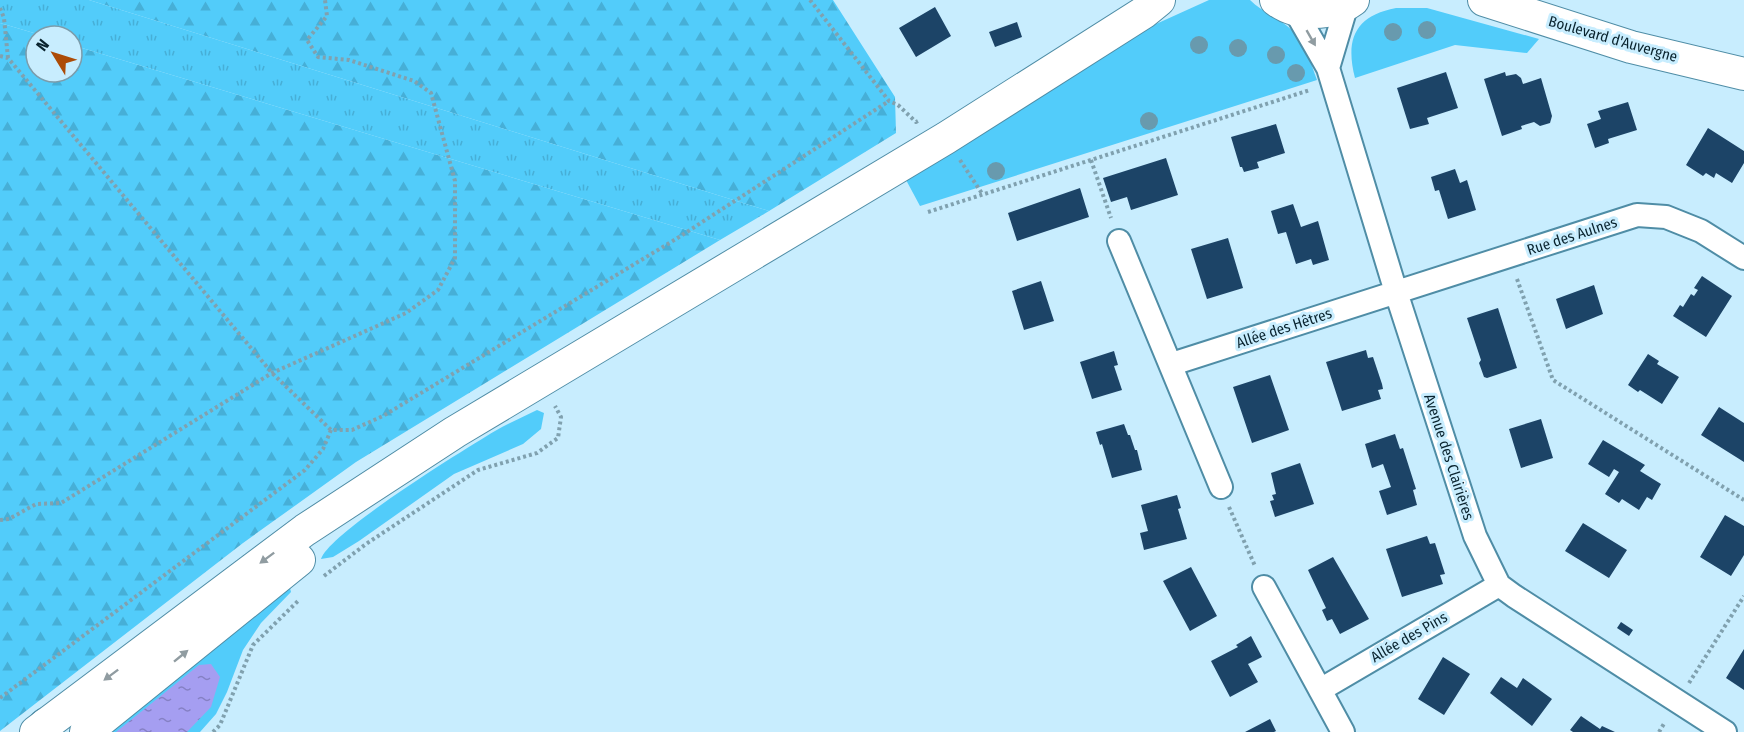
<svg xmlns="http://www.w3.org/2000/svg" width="1744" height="732" font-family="'Fira Sans Condensed',sans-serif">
<defs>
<pattern id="forest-firs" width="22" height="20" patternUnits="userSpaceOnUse" patternTransform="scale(1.5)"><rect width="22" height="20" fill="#52ccfa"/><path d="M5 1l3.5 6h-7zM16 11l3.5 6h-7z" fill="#46afd7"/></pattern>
<pattern id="park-tufts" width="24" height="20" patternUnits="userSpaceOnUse" patternTransform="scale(1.5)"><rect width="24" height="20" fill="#52ccfa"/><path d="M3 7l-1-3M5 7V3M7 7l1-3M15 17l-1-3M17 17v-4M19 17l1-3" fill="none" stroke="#46afd7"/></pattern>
<pattern id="water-ripples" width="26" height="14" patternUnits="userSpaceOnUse" patternTransform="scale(1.5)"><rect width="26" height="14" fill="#a59ef1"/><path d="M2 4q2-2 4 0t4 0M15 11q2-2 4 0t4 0" fill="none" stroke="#8580c4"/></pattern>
</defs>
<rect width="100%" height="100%" fill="#c8edfe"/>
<path fill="#52ccfa" d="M1209,0H1250C1263,13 1283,20 1295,33C1307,47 1311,64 1317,80L920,206L905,178L1156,24Z
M1396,8H1427L1539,39L1527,53L1455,45L1355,78C1345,39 1355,16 1396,8Z
M537,410L544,413L541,429L523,444L454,474L359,541L333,557L321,559C330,532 465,449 495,431C509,423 523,417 537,410Z
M289,584L291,592L261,623L243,650L227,692L216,714L200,732H98Z"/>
<path fill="url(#forest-firs)" d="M89,0H833L895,97L896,133L769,211Z
M0,23L44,36H36V72H72V45L720,240L356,462L243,543L0,731Z"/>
<path fill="url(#park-tufts)" d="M0,0H89L769,211L720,240L72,45V36H44L0,23Z"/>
<path fill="url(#water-ripples)" d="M211,664L220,677L211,707L187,732H116L199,665Z"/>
<path fill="#1c4467" d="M935,7L951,36L916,57L899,28Z
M1017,22L1022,37L995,47L989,32Z
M1446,72L1458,108L1427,118L1429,124L1410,129L1397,88Z
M1505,72L1506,76L1516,74L1521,78L1523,84L1541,78L1552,116L1550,123L1540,126L1534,122L1521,126L1522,129L1502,136L1484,79Z
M1628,102L1637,130L1608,139L1609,143L1595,148L1587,124L1601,119L1598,111Z
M1276,124L1285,153L1257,162L1259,168L1244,172L1242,167H1240L1231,137Z
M1708,128L1744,151V163L1732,183L1716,173L1714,178L1706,173L1703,176L1686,165Z
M1166,158L1178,195L1131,210L1127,197L1111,202L1103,178Z
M1455,169L1460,183L1467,180L1476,210L1448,219L1439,190L1435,191L1431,177Z
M1080,188L1089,217L1017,241L1008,213Z
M1293,204L1301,227L1318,221L1329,260L1313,265L1311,259L1296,264L1286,232L1278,234L1271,211Z
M1228,238L1243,288L1207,299L1191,249Z
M1702,276L1732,296L1706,337L1673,316L1680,305L1683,307L1691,294L1694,296L1698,290L1694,288Z
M1041,281L1054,321L1024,330L1012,291Z
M1594,285L1603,314L1566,329L1556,299Z
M1498,308L1517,368L1487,378L1484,377L1479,363L1481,360L1467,318Z
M1366,350L1368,358L1373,357L1382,384L1383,389L1378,390L1381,399L1342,411L1326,362Z
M1114,351L1118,365L1114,366L1122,390L1092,399L1080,362Z
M1648,354L1659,361L1657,364L1679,377L1662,404L1640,390L1638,392L1628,385Z
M1270,375L1289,430L1252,443L1233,387Z
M1719,407L1744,423V462L1701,435Z
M1541,419L1553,458L1521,468L1509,429Z
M1124,424L1128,435H1130L1135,450H1137L1142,470L1112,478L1102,444L1100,445L1096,432Z
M1395,434L1400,449L1403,448L1416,489L1413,490L1417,505L1387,515L1379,491L1391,487L1383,464L1372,468L1365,444Z
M1603,440L1645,465L1640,471L1661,484L1652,500L1647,497L1639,510L1622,499L1619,503L1605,494L1619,472L1614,469L1609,477L1588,464Z
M1300,463L1314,504L1275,517L1270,501L1274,500L1272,495L1276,494L1271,473Z
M1177,495L1181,508L1178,509L1187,539L1144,550L1140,533L1148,531L1141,505Z
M1725,515L1744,526V555L1731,576L1700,557Z
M1583,523L1627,550L1609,578L1565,551Z
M1427,536L1430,544L1435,543L1445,574L1440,575L1443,584L1402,597L1386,549Z
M1333,557L1369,619L1340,634L1332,619L1327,621L1322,610L1326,608L1308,570Z
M1191,567L1217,616L1190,631L1163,581Z
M1621,622L1633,630L1629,636L1617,628Z
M1251,636L1262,657L1248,664L1258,682L1230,697L1211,661L1238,647L1236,645Z
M1744,649V690L1726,678Z
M1443,657L1470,674L1444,715L1418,699Z
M1501,677L1517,688L1523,678L1552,699L1532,726L1490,693Z
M1581,716L1600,729L1602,726L1615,732H1573L1570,730Z
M1270,719L1276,731L1274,732H1245Z"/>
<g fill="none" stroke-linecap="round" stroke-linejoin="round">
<defs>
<path id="minor" d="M1294,9L1328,68L1396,292L1475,536L1499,585L1514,596L1725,732
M1328,68L1347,4
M1119,241L1221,487
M1172,364L1637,215L1666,217L1701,231L1744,258
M1264,587L1343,732
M1320,690L1499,585"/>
<path id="secondary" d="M1276,0C1297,16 1331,16 1353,0
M1484,0L1631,47L1744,74
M36,732L305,530L455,432L946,138L1143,13L1159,0
M86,732L299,560"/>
<path id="trunk" d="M40,732L46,725"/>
</defs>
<use href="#minor" stroke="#4f8da6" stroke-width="26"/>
<use href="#secondary" stroke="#4f8da6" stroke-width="34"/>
<use href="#trunk" stroke="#4f8da6" stroke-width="36"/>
<path stroke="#80a1af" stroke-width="4" stroke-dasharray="3 3" stroke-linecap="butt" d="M810,0L889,101L898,105L916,122L918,121
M0,8L4,18L8,58
M0,56L8,58L272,373L331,430H352L383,416L676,239L889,101
M960,160L983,195
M1091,160L1111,218
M928,212L1310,90
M1517,279L1553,380L1744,500
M1229,507L1255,566
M0,520L9,519L36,504L61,503L272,373L406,313L438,290L455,258V181L431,93L414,81L349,60L318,57L307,40L327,16L325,0
M324,576L366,544L478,470L537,453L558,438L561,417L555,406
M1689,683L1744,596
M0,698L305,470L323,449L331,430
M213,732L220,725L253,645L299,600
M1659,732L1665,722"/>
<use href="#minor" stroke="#fff" stroke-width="22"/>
<use href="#secondary" stroke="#fff" stroke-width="32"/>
<use href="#trunk" stroke="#fff" stroke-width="33"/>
</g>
<g fill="#689aae">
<circle cx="1427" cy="30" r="9"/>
<circle cx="1393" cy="32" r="9"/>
<circle cx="1199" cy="45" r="9"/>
<circle cx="1238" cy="48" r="9"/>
<circle cx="1276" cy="55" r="9"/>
<circle cx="1296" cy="73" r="9"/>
<circle cx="1149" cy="121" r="9"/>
<circle cx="996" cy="171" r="9"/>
</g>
<defs><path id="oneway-solid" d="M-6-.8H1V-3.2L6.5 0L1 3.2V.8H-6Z" transform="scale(1.5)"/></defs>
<g fill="#909ca1">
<use href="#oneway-solid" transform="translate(1311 38) rotate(60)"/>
<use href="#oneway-solid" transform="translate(267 558) rotate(143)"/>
<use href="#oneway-solid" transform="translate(181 656) rotate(-39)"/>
<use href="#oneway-solid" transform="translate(111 675) rotate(143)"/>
</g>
<g text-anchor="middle" stroke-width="6" stroke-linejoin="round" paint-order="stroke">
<g font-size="15" fill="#09232e" stroke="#c8edfe">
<text transform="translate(1613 39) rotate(16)" y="5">Boulevard d'Auvergne</text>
<text transform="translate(1572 236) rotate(-18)" y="5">Rue des Aulnes</text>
<text transform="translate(1284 328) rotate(-18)" y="5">Allée des Hêtres</text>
<text transform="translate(1449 457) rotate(72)" y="5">Avenue des Clairières</text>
<text transform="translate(1409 637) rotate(-30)" y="5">Allée des Pins</text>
</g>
</g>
<g transform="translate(54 54) rotate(308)"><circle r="28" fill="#c8edfe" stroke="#7c9cab" stroke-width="1.5"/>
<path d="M0-4.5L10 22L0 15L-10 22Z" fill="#ac4b06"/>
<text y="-9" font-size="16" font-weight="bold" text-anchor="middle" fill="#09232e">N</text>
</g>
</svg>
